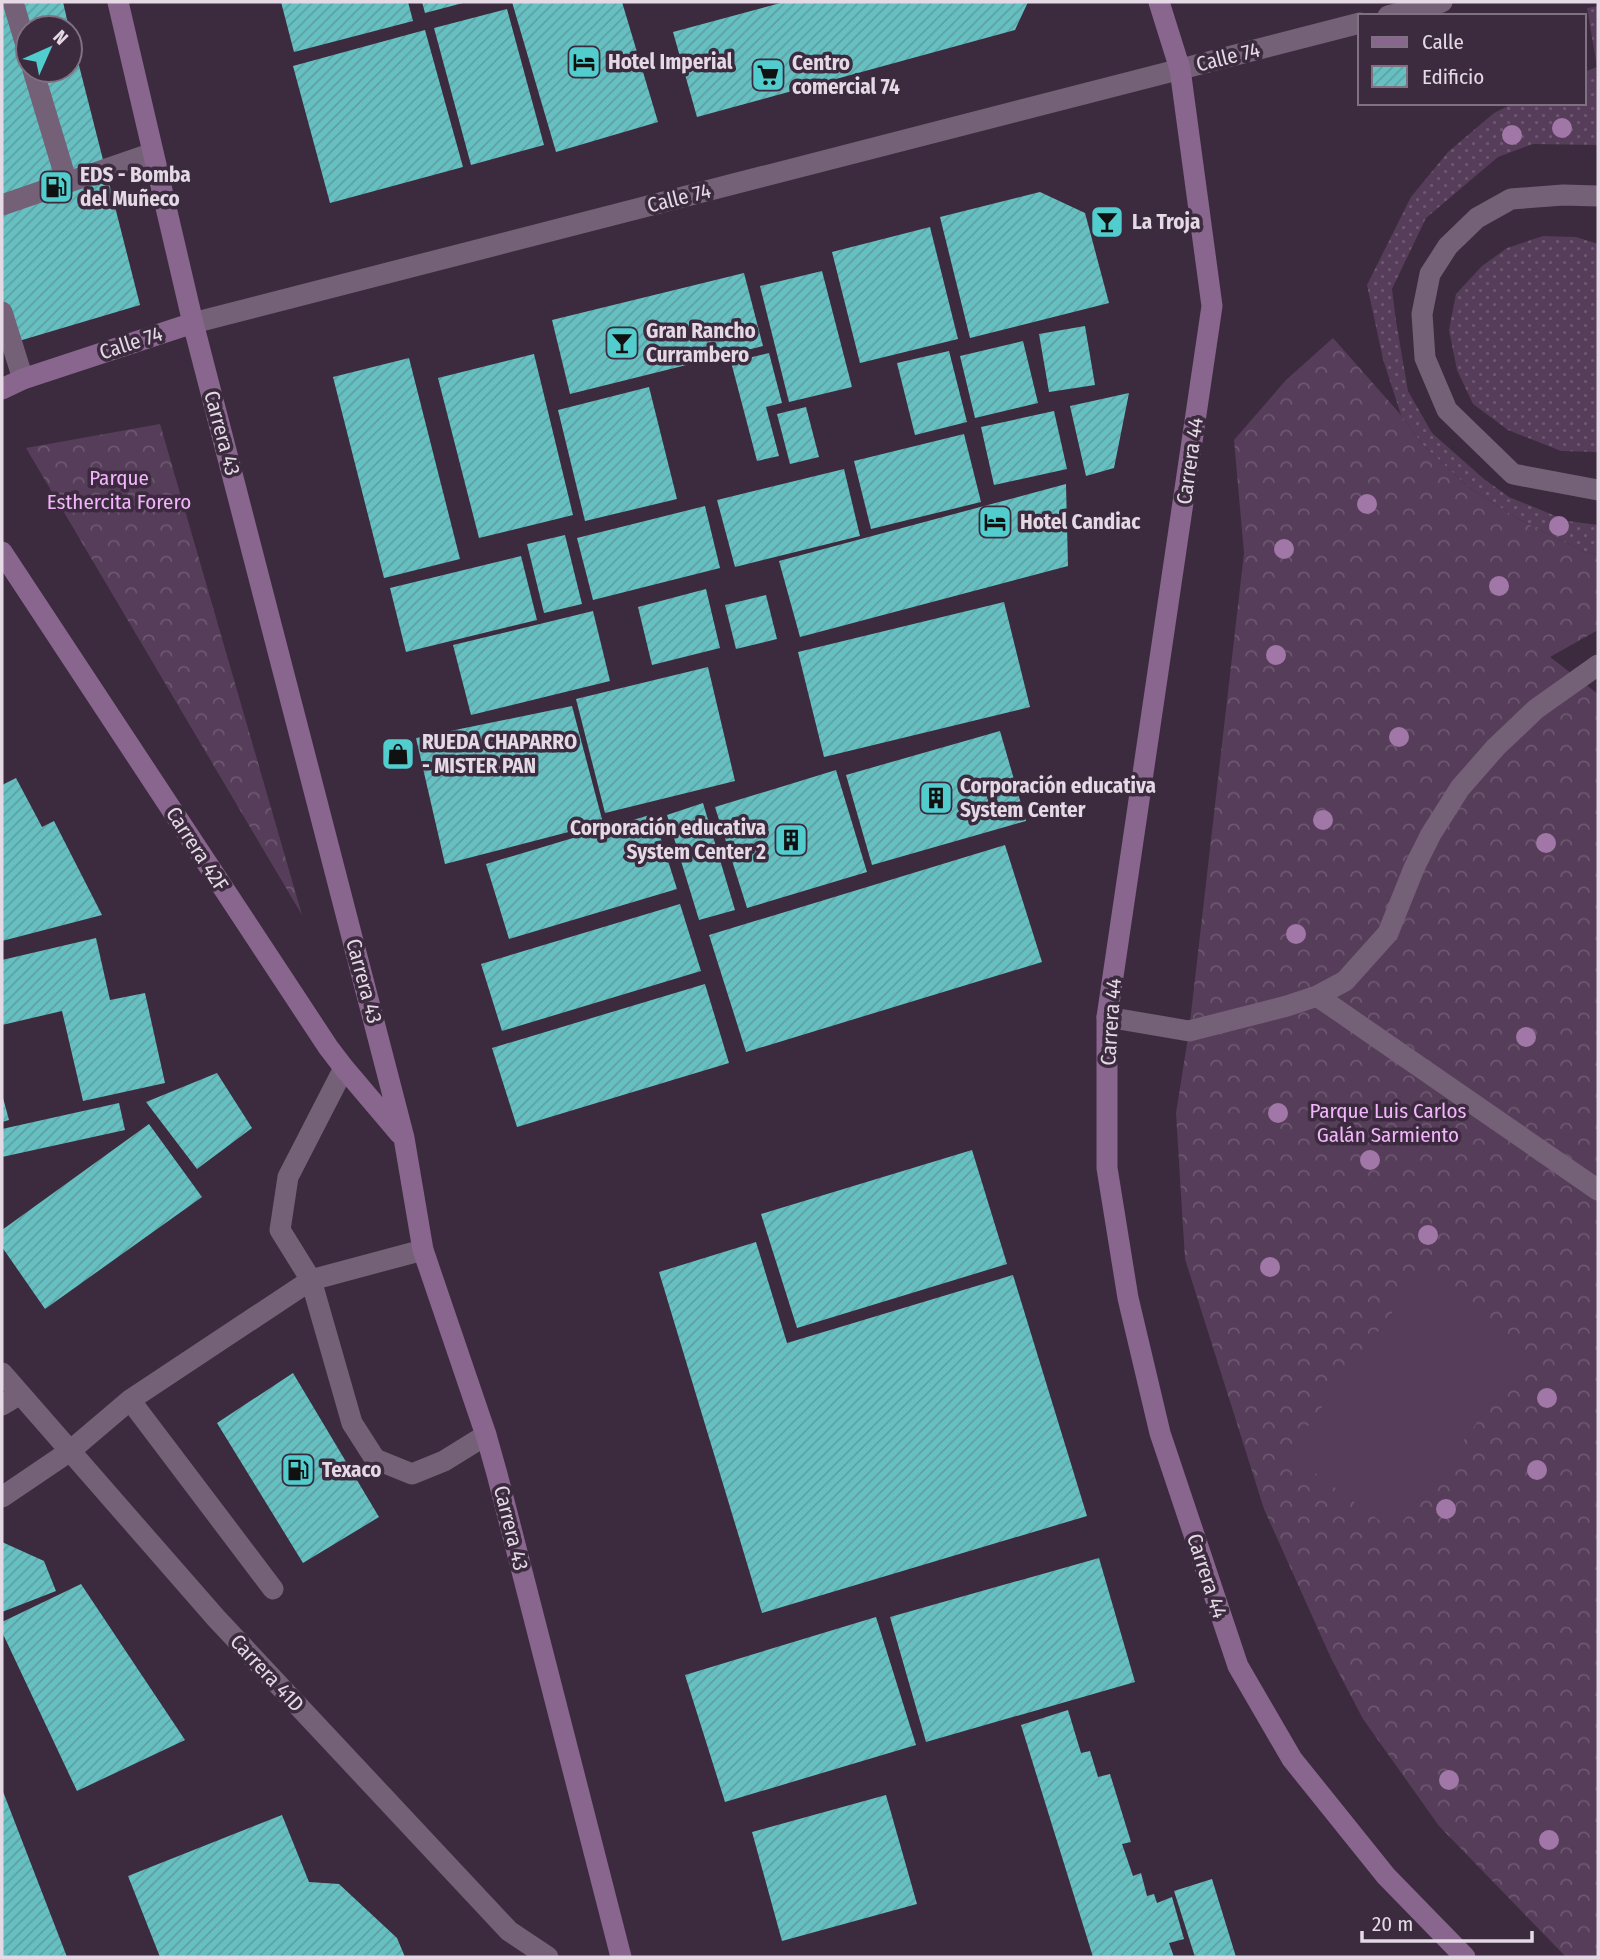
<svg xmlns="http://www.w3.org/2000/svg" width="1600" height="1959" font-family="'Fira Sans Condensed',sans-serif">
<defs>
<pattern id="grass-dots" width="8" height="8" patternUnits="userSpaceOnUse" patternTransform="scale(1.75)"><rect width="8" height="8" fill="#563d59"/><path d="M2 2h.1M6 6h.1" fill="none" stroke="#6e5871" stroke-width="1.8" stroke-linecap="round"/></pattern>
<pattern id="forest-crowns" width="20" height="18" patternUnits="userSpaceOnUse" patternTransform="scale(1.75)"><rect width="20" height="18" fill="#563d59"/><path d="M2 6a3 3 0 1 1 6 0M12 15a3 3 0 1 1 6 0" fill="none" stroke="#6e5871"/></pattern>
<pattern id="building-hatch" width="6" height="6" patternUnits="userSpaceOnUse" patternTransform="scale(1.75)"><rect width="6" height="6" fill="#66c0c1"/><path d="M-1 1l2-2M0 6l6-6M5 7l2-2" fill="none" stroke="#5ea0a2"/></pattern>
</defs>
<rect width="100%" height="100%" fill="#3c2b3f"/>
<path fill="url(#grass-dots)" d="M1598,6V145L1533,144L1498,157L1426,218L1392,289L1396,321L1408,391L1432,433L1484,479L1509,497L1568,521L1598,525V554L1587,553L1518,519L1466,485L1423,445L1401,415L1383,359L1367,285L1411,197L1448,152L1494,113L1514,103H1584V72L1597,67L1587,8Z
M1543,236L1576,237L1598,244V452L1561,451L1508,430L1473,404L1457,370L1449,330L1456,294L1482,266L1507,248Z"/>
<path fill="url(#forest-crowns)" d="M1333,338L1401,415L1423,445L1466,485L1518,519L1587,553L1598,554V630L1550,657L1598,694V1957H1566L1439,1826L1363,1719L1331,1658L1264,1509L1185,1259L1176,1113L1189,1031L1244,553L1234,440L1286,380Z
M160,424L302,915L26,448Z"/>
<path fill="#563d59" d="M1421,1274L1529,1353L1395,1532L1288,1453Z"/>
<path fill="url(#building-hatch)" d="M2,2H63L69,28H28V70H70L71,34L140,305L2,346Z
M281,2H408L413,21L294,52Z
M422,2H463V3L425,13Z
M512,2H622L658,122L556,152Z
M784,2H1028L1015,30L697,117L673,32Z
M507,9L544,145L471,165L434,28Z
M425,30L463,167L330,203L293,66Z
M1040,192L1085,213L1109,303L970,338L940,217Z
M930,227L958,339L860,363L832,252Z
M822,271L852,387L789,402L760,286Z
M744,273L763,346L570,394L552,320Z
M1085,326L1095,385L1049,392L1039,334Z
M1023,341L1038,403L975,418L960,356Z
M949,351L967,422L915,435L897,363Z
M769,353L782,403L766,407L779,456L757,461L731,362Z
M534,354L573,515L479,538L438,378Z
M409,358L460,559L384,578L333,377Z
M649,387L677,499L585,521L558,410Z
M1129,393L1114,468L1086,476L1070,406Z
M806,407L819,457L790,464L777,414Z
M1054,411L1067,469L994,485L981,427Z
M964,434L981,502L871,529L854,461Z
M844,469L860,536L735,567L717,500Z
M1066,484L1068,566L800,637L779,561Z
M705,506L720,568L593,600L577,538Z
M565,535L582,604L544,613L527,544Z
M521,556L537,620L406,652L390,588Z
M706,589L720,648L652,665L638,607Z
M766,595L777,639L736,649L725,605Z
M1004,602L1030,707L824,757L798,652Z
M593,611L610,681L471,715L453,645Z
M708,667L735,781L605,813L576,699Z
M572,706L603,823L445,864L416,738Z
M1000,731L1026,821L872,865L846,775Z
M836,770L867,872L747,908L715,807Z
M16,778L42,827L54,821L102,915L2,941V785Z
M703,803L735,910L699,920L667,815Z
M653,814L677,889L509,939L486,864Z
M1005,845L1042,962L746,1052L709,935Z
M680,904L701,971L502,1031L481,964Z
M96,938L110,1000L145,993L165,1083L83,1101L62,1011L2,1025V960Z
M705,984L729,1063L517,1127L492,1048Z
M217,1073L252,1128L197,1169L146,1102Z
M2,1094L9,1120L2,1122Z
M119,1103L125,1130L2,1157V1129Z
M149,1124L202,1197L45,1309L2,1247V1230Z
M972,1150L1007,1264L797,1328L761,1214Z
M756,1242L787,1343L1013,1275L1087,1516L762,1613L659,1272Z
M293,1373L379,1517L303,1563L217,1423Z
M2,1542L44,1561L56,1591L2,1612Z
M1099,1558L1135,1682L926,1742L890,1617Z
M81,1584L185,1740L77,1791L2,1632V1622Z
M876,1617L916,1745L725,1802L685,1675Z
M1068,1710L1081,1753L1090,1751L1098,1777L1110,1774L1131,1842L1122,1844L1133,1876L1141,1873L1147,1896L1154,1894L1157,1903L1172,1897L1184,1939L1169,1943L1174,1957H1093L1021,1725Z
M2,1789L67,1957H2Z
M886,1795L917,1904L782,1941L752,1832Z
M282,1815L309,1882L339,1884L397,1938L405,1957H160L128,1876Z
M1212,1879L1236,1957H1195L1174,1891Z"/>
<g fill="none" stroke-linecap="round" stroke-linejoin="round">
<path stroke="#746177" stroke-width="21" d="M13,2L28,52
M33,70L67,183
M1598,196L1563,195L1511,199L1477,218L1448,246L1430,274L1422,314L1425,358L1447,410L1513,474L1598,490
M2,205L153,153
M2,312L23,379
M1317,996L1598,1190
M1107,1017L1189,1031L1287,1006L1317,996L1345,981L1388,933L1414,868L1431,834L1460,788L1496,747L1536,709L1598,665
M344,1068L288,1177L280,1230L311,1280L352,1423L375,1459L412,1474L444,1461L486,1435
M130,1400L273,1589
M2,1405L20,1394
M2,1497L70,1451L130,1400L311,1280L423,1250"/>
<path stroke="#746177" stroke-width="21" d="M1388,16L1442,2
M193,323L1360,23
M2,1373L216,1618L509,1931L548,1957"/>
<path stroke="#88668d" stroke-width="21" d="M118,2L193,323L404,1138L423,1250L486,1435L497,1474L621,1957
M1159,2L1180,69L1212,306L1107,1017V1168L1128,1298L1160,1433L1238,1666L1292,1759L1386,1876L1465,1957
M2,389L23,379L193,323
M2,552L328,1047L344,1068L400,1134"/>
</g>
<g fill="#a177a7">
<circle cx="1562" cy="128" r="10"/>
<circle cx="1512" cy="135" r="10"/>
<circle cx="1367" cy="504" r="10"/>
<circle cx="1559" cy="526" r="10"/>
<circle cx="1284" cy="549" r="10"/>
<circle cx="1499" cy="586" r="10"/>
<circle cx="1276" cy="655" r="10"/>
<circle cx="1399" cy="737" r="10"/>
<circle cx="1323" cy="820" r="10"/>
<circle cx="1546" cy="843" r="10"/>
<circle cx="1296" cy="934" r="10"/>
<circle cx="1526" cy="1037" r="10"/>
<circle cx="1278" cy="1113" r="10"/>
<circle cx="1370" cy="1160" r="10"/>
<circle cx="1428" cy="1235" r="10"/>
<circle cx="1270" cy="1267" r="10"/>
<circle cx="1547" cy="1398" r="10"/>
<circle cx="1537" cy="1470" r="10"/>
<circle cx="1446" cy="1509" r="10"/>
<circle cx="1449" cy="1780" r="10"/>
<circle cx="1549" cy="1840" r="10"/>
</g>
<defs>
<symbol id="hotel-square" viewBox="-11 -11 22 22"><rect x="-9" y="-9" width="18" height="18" rx="4" fill="#52cdce" stroke="#3c2b3f"/><path d="M-6-4.5h1.5V1H6V5H4.5V3h-9V5H-6ZM-4 0a1.8 1.8 0 1 1 3.6 0ZM.5 0V-2.5h3Q6-2.5 6 0Z" fill="#111"/></symbol>
<symbol id="supermarket-square" viewBox="-11 -11 22 22"><rect x="-9" y="-9" width="18" height="18" rx="4" fill="#52cdce" stroke="#3c2b3f"/><path d="M-6-5.5h2.5l.6 2H6L4.5 2H-2.5L-4.4-4H-6ZM-1.5 3.2a1.3 1.3 0 1 0 .1 0ZM3 3.2a1.3 1.3 0 1 0 .1 0Z" fill="#111"/></symbol>
<symbol id="fuel-square" viewBox="-11 -11 22 22"><rect x="-9" y="-9" width="18" height="18" rx="4" fill="#52cdce" stroke="#3c2b3f"/><path d="M-5.5-6h7V0h2V4h1.3V-2.5L3-4.5l.8-.8L6-3V5H2.5V1h-1V6h-7ZM-4.2-4.7v3.2H.2V-4.7Z" fill="#111"/></symbol>
<symbol id="bar-square" viewBox="-11 -11 22 22"><rect x="-9" y="-9" width="18" height="18" rx="4" fill="#52cdce" stroke="#3c2b3f"/><path d="M-6-5H6L.8 .8V4.5H3.5V6h-7V4.5H-.8V.8Z" fill="#111"/></symbol>
<symbol id="shop-square" viewBox="-11 -11 22 22"><rect x="-9" y="-9" width="18" height="18" rx="4" fill="#52cdce" stroke="#3c2b3f"/><path d="M-5-2.5h2.3a2.7 3.5 0 0 1 5.4 0H5L5.5 6h-11ZM-1.5-2.5h3a1.5 2.3 0 0 0-3 0Z" fill="#111"/></symbol>
<symbol id="building-square" viewBox="-11 -11 22 22"><rect x="-9" y="-9" width="18" height="18" rx="4" fill="#52cdce" stroke="#3c2b3f"/><path d="M-4-6H4V6H1V3H-1V6H-4ZM-2.5-4.3h1.7v1.8h-1.7ZM.8-4.3h1.7v1.8H.8ZM-2.5-1h1.7V.8h-1.7ZM.8-1h1.7V.8H.8Z" fill="#111"/></symbol>
</defs>
<g fill-rule="evenodd">
<use href="#hotel-square" x="565" y="43" width="38" height="38"/>
<use href="#supermarket-square" x="749" y="56" width="38" height="38"/>
<use href="#fuel-square" x="37" y="168" width="38" height="38"/>
<use href="#bar-square" x="1088" y="203" width="38" height="38"/>
<use href="#bar-square" x="603" y="324" width="38" height="38"/>
<use href="#hotel-square" x="976" y="503" width="38" height="38"/>
<use href="#shop-square" x="379" y="735" width="38" height="38"/>
<use href="#building-square" x="917" y="779" width="38" height="38"/>
<use href="#building-square" x="772" y="821" width="38" height="38"/>
<use href="#fuel-square" x="279" y="1451" width="38" height="38"/>
</g>
<g text-anchor="middle" stroke-width="7" stroke-linejoin="round" paint-order="stroke">
<g font-size="21" fill="#e4d9e5" stroke="#3c2b3f">
<text transform="translate(1228 57) rotate(-14)" y="7">Calle 74</text>
<text transform="translate(679 198) rotate(-14)" y="7">Calle 74</text>
<text transform="translate(131 343) rotate(-18)" y="7">Calle 74</text>
<text transform="translate(222 433) rotate(75)" y="7">Carrera 43</text>
<text transform="translate(1190 461) rotate(-82)" y="7">Carrera 44</text>
<text transform="translate(197 849) rotate(57)" y="7">Carrera 42F</text>
<text transform="translate(364 981) rotate(75)" y="7">Carrera 43</text>
<text transform="translate(1111 1022) rotate(-86)" y="7">Carrera 44</text>
<text transform="translate(511 1528) rotate(76)" y="7">Carrera 43</text>
<text transform="translate(1207 1576) rotate(72)" y="7">Carrera 44</text>
<text transform="translate(267 1673) rotate(47)" y="7">Carrera 41D</text>
</g>
<g font-size="21" font-weight="bold" fill="#e4d9e5" stroke="#3c2b3f" text-anchor="start">
<text x="608" y="69">Hotel Imperial</text>
<text x="792" y="70">Centro<tspan x="792" dy="24">comercial 74</tspan></text>
<text x="80" y="182">EDS - Bomba<tspan x="80" dy="24">del Muñeco</tspan></text>
<text x="1132" y="229">La Troja</text>
<text x="646" y="338">Gran Rancho<tspan x="646" dy="24">Currambero</tspan></text>
<text x="1020" y="529">Hotel Candiac</text>
<text x="422" y="749">RUEDA CHAPARRO<tspan x="422" dy="24">- MISTER PAN</tspan></text>
<text x="960" y="793">Corporación educativa<tspan x="960" dy="24">System Center</tspan></text>
<text x="766" y="835" text-anchor="end">Corporación educativa<tspan x="766" dy="24">System Center 2</tspan></text>
<text x="322" y="1477">Texaco</text>
</g>
<g font-size="21" fill="#f3b5fc" stroke="#3c2b3f">
<text x="119" y="485">Parque<tspan x="119" dy="24">Esthercita Forero</tspan></text>
<text x="1388" y="1118">Parque Luis Carlos<tspan x="1388" dy="24">Galán Sarmiento</tspan></text>
</g>
</g>
<rect width="1600" height="1959" fill="none" stroke="#e4d9e5" stroke-width="7"/>
<rect x="1358" y="14" width="228" height="91" fill="#3c2b3f" stroke="#7f7181" stroke-width="2"/>
<rect x="1372" y="37" width="35" height="10" fill="#88668d" stroke="#7f7181" stroke-width="2"/>
<text x="1422" y="49" font-size="21" fill="#e4d9e5">Calle</text>
<rect x="1372" y="66" width="35" height="21" fill="url(#building-hatch)" stroke="#7f7181" stroke-width="2"/>
<text x="1422" y="84" font-size="21" fill="#e4d9e5">Edificio</text>
<g transform="translate(49 49) rotate(45)"><circle r="33" fill="#3c2b3f" stroke="#7f7181" stroke-width="2"/>
<path d="M0-5L12 26L0 18L-12 26Z" fill="#52cdce"/>
<text y="-10" font-size="19" font-weight="bold" text-anchor="middle" fill="#e4d9e5">N</text>
</g>
<path d="M1362 1931v10h170v-10" fill="none" stroke="#e4d9e5" stroke-width="3.5"/>
<text x="1372" y="1931" font-size="21" fill="#e4d9e5" stroke="#3c2b3f" stroke-width="5" paint-order="stroke">20 m</text>
</svg>
